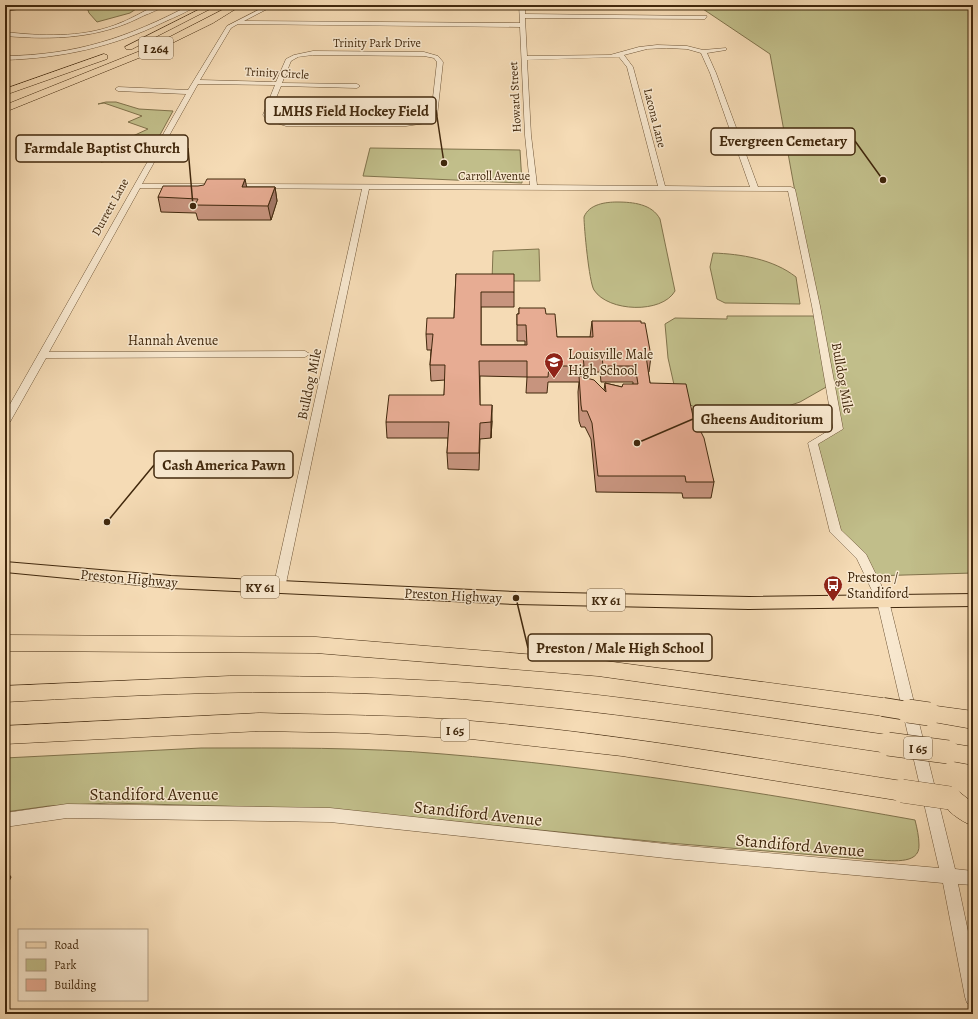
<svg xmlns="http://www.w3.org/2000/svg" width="978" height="1019" font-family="Alegreya,serif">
<rect width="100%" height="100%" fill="#f5dbb5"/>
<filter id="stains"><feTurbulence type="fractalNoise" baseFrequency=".005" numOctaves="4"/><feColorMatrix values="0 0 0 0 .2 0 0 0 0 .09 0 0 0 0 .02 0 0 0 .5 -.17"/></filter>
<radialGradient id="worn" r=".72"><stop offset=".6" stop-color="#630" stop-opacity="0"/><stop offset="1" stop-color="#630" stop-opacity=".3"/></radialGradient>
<path fill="#c1be8a" stroke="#81734c" d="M86,5H142L130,13L97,22L89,13Z
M697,5H973V573L871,576L836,532L813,443L838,429L770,54Z
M106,102H116L139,109L173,111L149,155L101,162L104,160L92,155L148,129L128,122L142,116L104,103L98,104Z
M370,148L520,150L522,183L363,176Z
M617,202C633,202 652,204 660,219L675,291C662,314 608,312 594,290C589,282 584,227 584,217C589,204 606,202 617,202Z
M539,249L540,281H492L493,251Z
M713,253C741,254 773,259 796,277L800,304L725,303L717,299L710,267Z
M727,316H814L828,386L800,402L776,410L706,413L677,398L668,358L665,324L675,318L727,319Z
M201,748C281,748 362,747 443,754C601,767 759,792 915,820C917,828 919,837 919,845C920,866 888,860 875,860L669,843L329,809L110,803L49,806L5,812V758Z"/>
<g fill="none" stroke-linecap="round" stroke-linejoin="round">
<defs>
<path id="minor" d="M157,5H165C159,10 150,13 143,16C99,39 53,40 5,36V32C42,36 80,38 115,25C130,20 143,11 157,5Z
M190,5H197C188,12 175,17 164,22C113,47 62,58 5,60V56C76,55 127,38 190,5Z
M268,5H275L244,21L520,23L519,5H525V14L707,16L705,19L525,18L527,56L610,55L639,47L657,45L687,46L703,50L726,48V50L707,53L716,73L758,187H791L795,189L820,306L843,429L818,444L841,530L866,554L889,601L955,869L973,871V885L958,884L973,955V1005L967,1003L965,997L943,883L675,859L330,822L67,818L5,827V813L67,804L330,808L675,845L939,868L877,601L857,559L830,532L808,443L833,428L812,306L788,191L369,189L285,588L283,591H275L273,588L362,189L233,188L229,186L233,184L530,185L525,135L520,27L238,24L231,28L200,80L276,82L286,59L294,55L313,51L424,52L438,56L443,62L437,116L426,123L406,126H286L267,120L263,115L275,85L198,84L142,184H214L218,186L214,188H140L49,352L305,351L310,354L305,357L46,358L10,422L5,425V413L186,94L118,91L115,89L118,87L188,90L227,26ZM667,48L687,49L701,53L710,73L750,187L665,186L633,67L624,55L647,49ZM313,55L424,56L434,58L437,62L431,115L422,120L406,122H286L271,118L269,115L281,86L357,88L360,86L357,84L282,83L291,61L298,57ZM619,57L627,67L658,186L537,185L531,135L527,60Z"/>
<path id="major" d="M5,562L171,576L516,592L749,597L973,594V606L749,609L516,604L171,588L5,572Z"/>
<path id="highway" d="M208,5H218L132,49H126L125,47Z
M232,5H242L213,23L156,51L5,112V105L150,47Z
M104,54L107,55V59L5,95V89Z
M5,635L316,637L598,660L883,698L890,701L893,707L890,713L883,716L598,676L316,653L5,651Z
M230,676C323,676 416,678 509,686C636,697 762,717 888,735L895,738L899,744L895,750L888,753C726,729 565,704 401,695C269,688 137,695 5,702V686Z
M929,705L973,711V729L922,720L919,714L922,708Z
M260,713C330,715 401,715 471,721C615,733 759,759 902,781L910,784L913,791L910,798L902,801L622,756L471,739L360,733L260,731L5,744V726Z
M948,743L973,747V765L940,759L937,752L940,745Z
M950,788L958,791L973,803V826C960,821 945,810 939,798L942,791Z"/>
</defs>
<use href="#minor" stroke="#6e5537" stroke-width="1"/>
<use href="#major" stroke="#41280d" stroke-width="2"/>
<use href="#highway" stroke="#41280d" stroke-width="1"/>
<use href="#minor" fill="#f8e8cf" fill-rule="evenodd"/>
<use href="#major" fill="#f5dbb5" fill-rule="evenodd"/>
<use href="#highway" fill="#f5dbb5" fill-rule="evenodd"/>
<defs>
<path id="rail" d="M5,10L52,5"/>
</defs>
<use href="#rail" stroke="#41280d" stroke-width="2.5"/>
<use href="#rail" stroke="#f8e8cf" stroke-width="1.5" stroke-dasharray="5" stroke-linecap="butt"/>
<defs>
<path id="highway-bridge-far1" d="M883,707L914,712"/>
<path id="highway-bridge" d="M908,711L929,714
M888,744L948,752
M902,791L950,798"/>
</defs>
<use href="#highway-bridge-far1" stroke="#41280d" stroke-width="20" stroke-linecap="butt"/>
<use href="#highway-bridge" stroke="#41280d" stroke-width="24" stroke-linecap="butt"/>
<use href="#highway-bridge-far1" stroke="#f5dbb5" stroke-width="18"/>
<use href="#highway-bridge" stroke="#f5dbb5" stroke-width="23"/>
</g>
<path fill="#c7947e" stroke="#41280d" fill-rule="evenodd" d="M247,187H275L277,201L271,220H198L196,213L161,212L158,197Z
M456,274L514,292V307H481V345H525V341H517V314H519V308L546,314L557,337H590L592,321L651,356L649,372H648L650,383L696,430L714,482L711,498H683L682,493L596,492L591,439L585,427H581L579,421L578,392L579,382H548L547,393H526L527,377L480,376V405L492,421L491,438L480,439L479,470L448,469L447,453L448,438H387L386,422L444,395L445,380L431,381L430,365L431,350H427L426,334L454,318ZM583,372H600L601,382H633V384L622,387L605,383L604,390L583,377Z"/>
<path fill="#a27867" stroke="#41280d" d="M245,179L248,193L242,187Z
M275,187L277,201L271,220L268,206Z
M492,405V421L491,438V422Z
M5,869L11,877L5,890Z"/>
<path fill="#e7ac93" stroke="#41280d" d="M207,179H245L242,187H275L268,206L195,205L198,199L158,197L163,186H198L204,185Z
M456,274H514V292H481V345H527L526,325H517V314H519V308H545L546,314H555L557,337H593L592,321H641V323H645L651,356H646L650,383L686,384L696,430H700L704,438L714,482H686L685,476H598L592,423L587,411H582L581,405L579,376L594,380L606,392L605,383L622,387L623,384H638L635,366H603L602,356H583L584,366H549L548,377H527V361H479L480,405H492L491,422L480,423L479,453H447L449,422H386L389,395H444L445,365H430L433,334H426L427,318H454Z"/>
<defs>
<symbol id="school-pin" viewBox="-11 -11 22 30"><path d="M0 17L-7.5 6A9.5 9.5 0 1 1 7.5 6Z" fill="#8f2418" stroke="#f8e8cf"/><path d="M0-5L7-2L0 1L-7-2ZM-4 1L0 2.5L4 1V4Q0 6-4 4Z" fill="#fff"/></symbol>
<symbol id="bus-pin" viewBox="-11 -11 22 30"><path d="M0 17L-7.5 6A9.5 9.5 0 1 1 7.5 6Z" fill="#8f2418" stroke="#f8e8cf"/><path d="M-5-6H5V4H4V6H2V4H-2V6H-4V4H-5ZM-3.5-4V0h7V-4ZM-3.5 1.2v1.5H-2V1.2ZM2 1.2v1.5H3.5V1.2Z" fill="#fff"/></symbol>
</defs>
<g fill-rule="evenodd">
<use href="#school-pin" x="543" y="351" width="22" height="30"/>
<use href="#bus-pin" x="822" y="574" width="22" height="30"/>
</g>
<g text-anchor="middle" stroke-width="3" stroke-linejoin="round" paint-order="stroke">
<g font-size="12" fill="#41280d" stroke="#f8e8cf">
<text x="377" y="47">Trinity Park Drive</text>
<text transform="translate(277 73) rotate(3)" y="4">Trinity Circle</text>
<text transform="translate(515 97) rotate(-93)" y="4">Howard Street</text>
<text transform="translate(655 118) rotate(76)" y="4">Lacona Lane</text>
<text x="494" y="180">Carroll Avenue</text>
<text transform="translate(110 207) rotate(-61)" y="4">Durrett Lane</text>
</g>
<g fill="#f8e8cf" stroke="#786247" stroke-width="1">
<rect x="139" y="37" width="34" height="22" rx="3"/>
<rect x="241" y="576" width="38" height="22" rx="3"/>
<rect x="587" y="589" width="38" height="22" rx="3"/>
<rect x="441" y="719" width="28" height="22" rx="3"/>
<rect x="904" y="737" width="28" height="22" rx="3"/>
</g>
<g font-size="13" font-weight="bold" fill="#41280d">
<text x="156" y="53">I 264</text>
<text x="260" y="592">KY 61</text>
<text x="606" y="605">KY 61</text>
<text x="455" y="735">I 65</text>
<text x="918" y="753">I 65</text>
</g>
<g font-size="14" fill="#41280d" stroke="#f8e8cf">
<text x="173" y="345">Hannah Avenue</text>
<text transform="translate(843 378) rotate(80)" y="5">Bulldog Mile</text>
<text transform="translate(309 384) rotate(-78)" y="5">Bulldog Mile</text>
<text transform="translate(129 578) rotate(5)" y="5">Preston Highway</text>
<text transform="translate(453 595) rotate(3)" y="5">Preston Highway</text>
</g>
<g font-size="14" fill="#41280d" stroke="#f8e8cf" text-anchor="start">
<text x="568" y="359">Louisville Male<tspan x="568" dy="16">High School</tspan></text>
<text x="847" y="582">Preston /<tspan x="847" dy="16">Standiford</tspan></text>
</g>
<g font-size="17" fill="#41280d" stroke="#f8e8cf">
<text x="154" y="800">Standiford Avenue</text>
<text transform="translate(478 813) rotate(6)" y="6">Standiford Avenue</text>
<text transform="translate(800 845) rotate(5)" y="6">Standiford Avenue</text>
</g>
</g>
<path fill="none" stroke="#41280d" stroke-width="1.5" d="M444 163L436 110M883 180L855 141M193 206L188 148M637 443L693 419M107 522L154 465M516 598L528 648"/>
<g fill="#41280d" stroke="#f8e8cf" stroke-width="1.5">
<circle cx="444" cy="163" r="4"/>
<circle cx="883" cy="180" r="4"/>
<circle cx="193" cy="206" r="4"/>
<circle cx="637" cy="443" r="4"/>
<circle cx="107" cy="522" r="4"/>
<circle cx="516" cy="598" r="4"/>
</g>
<g fill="#f8e8cf" stroke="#41280d" stroke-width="1.5">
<rect x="265" y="97" width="171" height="27" rx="4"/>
<rect x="711" y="128" width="144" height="27" rx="4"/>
<rect x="16" y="135" width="172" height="27" rx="4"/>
<rect x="693" y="405" width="139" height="27" rx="4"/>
<rect x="154" y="451" width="139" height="27" rx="4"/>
<rect x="528" y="634" width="184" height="27" rx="4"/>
</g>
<g font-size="15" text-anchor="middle" font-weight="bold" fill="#41280d">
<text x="351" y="116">LMHS Field Hockey Field</text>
<text x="783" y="146">Evergreen Cemetary</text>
<text x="102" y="153">Farmdale Baptist Church</text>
<text x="762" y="424">Gheens Auditorium</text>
<text x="224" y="470">Cash America Pawn</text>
<text x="620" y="653">Preston / Male High School</text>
</g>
<rect width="978" height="1019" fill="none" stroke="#f5dbb5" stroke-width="20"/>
<rect x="6" y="6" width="966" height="1007" fill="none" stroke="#41280d" stroke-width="2"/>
<rect x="10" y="10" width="958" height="999" fill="none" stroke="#41280d"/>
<rect x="18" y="929" width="130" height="72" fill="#f8e8cf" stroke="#af9b81"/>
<rect x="26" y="942" width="20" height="6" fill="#f5dbb5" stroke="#af9b81"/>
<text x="54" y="949" font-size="12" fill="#41280d">Road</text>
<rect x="26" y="959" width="20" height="12" fill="#c1be8a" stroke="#af9b81"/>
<text x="54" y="969" font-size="12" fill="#41280d">Park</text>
<rect x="26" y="979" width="20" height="12" fill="#e7ac93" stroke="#af9b81"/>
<text x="54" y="989" font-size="12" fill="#41280d">Building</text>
<rect width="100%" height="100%" filter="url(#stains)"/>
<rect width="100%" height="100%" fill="url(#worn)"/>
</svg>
